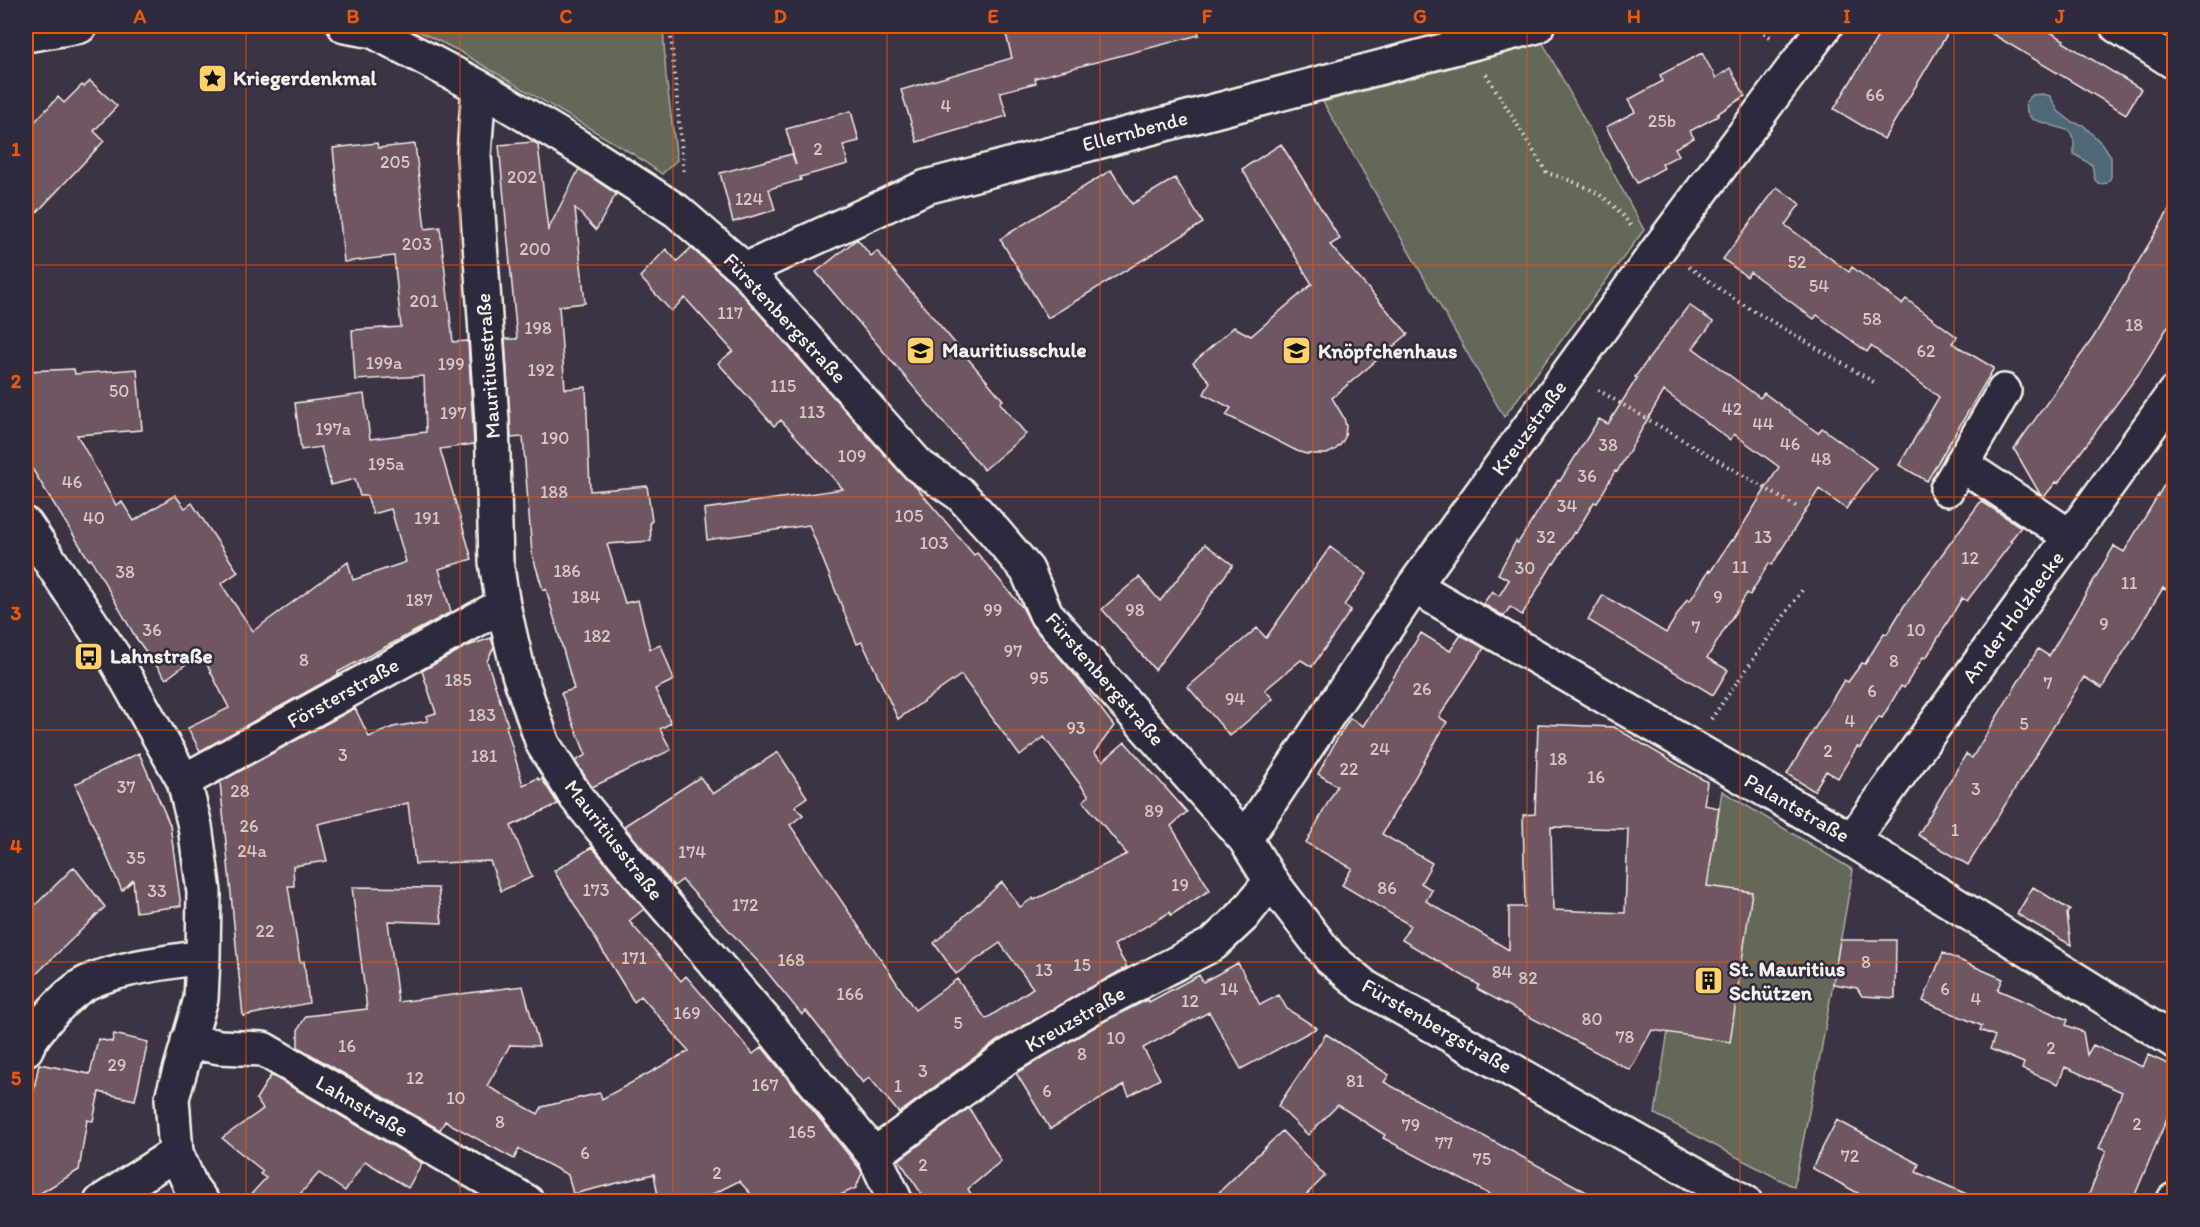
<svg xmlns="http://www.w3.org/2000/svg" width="2200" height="1227" font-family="Itim,sans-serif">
<rect width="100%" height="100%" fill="#3c3344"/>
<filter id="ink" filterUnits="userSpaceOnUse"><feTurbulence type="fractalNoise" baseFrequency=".0167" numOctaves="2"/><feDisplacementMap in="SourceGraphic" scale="12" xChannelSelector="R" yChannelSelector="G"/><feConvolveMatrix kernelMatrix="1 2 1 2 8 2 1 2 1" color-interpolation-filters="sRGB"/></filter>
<g filter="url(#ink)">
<path fill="#646759" stroke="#acaca0" stroke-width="1.5" d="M408,26H663L666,77L677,160L662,174L633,154L457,50Z
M1543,43L1644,230L1504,417L1323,102Z
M1722,791L1853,870L1821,1051L1794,1187L1655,1114L1684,929L1715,837Z"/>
<path fill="#4e6776" stroke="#909ea4" stroke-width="1.5" d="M2042,94L2050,96L2058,111L2072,122L2083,125L2105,147L2111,157V177L2107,183L2100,184L2095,180L2092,165L2074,154V141L2070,131L2032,119L2027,112L2026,102L2032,95Z"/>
<path fill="#6f5762" stroke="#f4f1e8" stroke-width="1.5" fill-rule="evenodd" d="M1004,26H1197L1199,35L1035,78L1036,83L1000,92L1007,116L917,142L901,90L1012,58Z
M1884,26H1952L1884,139L1834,109Z
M1979,26H2040L2064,40L2063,42L2141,89L2126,114Z
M1702,53L1716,78L1730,68L1745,96L1717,114L1718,116L1690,131L1694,138L1675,148L1679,155L1662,164L1664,168L1637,183L1606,127L1635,112L1628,100L1663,81L1660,75Z
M90,81L117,106L94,131L104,141L26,224V131L58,97L64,103L82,85L84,87Z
M851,111L859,141L843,145L848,164L800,177L801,180L769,189L775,210L733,222L720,173L792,154L796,165L786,129Z
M534,142L538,145L548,230L579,169L616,194L596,230L575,208L585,303L559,306L565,389L586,387L590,491L647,486L652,521L650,522L651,541L607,544L625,603L638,600L650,649L661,645L674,680L655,689L671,723L660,729L671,750L592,787L575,761L586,755L561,693L574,689L546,589L543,590L532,554L523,437L511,438L505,339H517L499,145Z
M377,143L378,148L415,144L425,229L440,227L453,342L468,341L474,444L440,449L472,559L439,569L451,612L338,672L339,674L200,751L188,728L229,708L201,653L166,679L136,638L91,559L89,560L26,459V371L74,369L75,374L137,369L142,430L77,435L116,505L122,502L134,521L175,495L185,508L192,503L238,572L221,584L253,631L348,562L353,580L406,562L391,509L373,514L367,496H360L355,479L331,485L321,447L301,450L295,403L364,394L370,439L426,432L424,376L355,380L352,330L401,327L394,256L344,262L333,148Z
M1281,144L1340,239L1330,245L1408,334L1332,398L1344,418L1346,426L1345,437L1341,444L1335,450L1327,454H1306L1297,451L1226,415L1231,408L1204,394L1210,382L1193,363L1234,327L1251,336L1312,284L1242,169Z
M1111,170L1132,204L1175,178L1203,223L1048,318L1000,239Z
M1777,187L1800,204L1785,225L1849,272L1852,267L1902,304L1906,299L1957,337L1952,343L1994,368L1927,481L1899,465L1939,397L1871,346L1867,352L1817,315L1814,319L1750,272L1747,277L1723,259Z
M2175,200V315L2140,372L2058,483L2056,482L2044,497L2040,494L2014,449L2093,338Z
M857,239L871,256L877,251L1003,400L1000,403L1026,434L984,470L816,272Z
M691,248L732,283L905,478L916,487L974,555L977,553L1022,607L1032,626L1075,675L1114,726L1094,753L1103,761L1125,742L1187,812L1171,826L1210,890L1171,915L1170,912L1114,945L1127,967L997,1041L899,1113L869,1077L863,1083L806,1011L802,1015L763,967L682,880L674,886L624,826L700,777L713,794L778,752L807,797L795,806L803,815L790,825L915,1010L957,979L986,1019L1033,988L1000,943L956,974L934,943L1002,882L1020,907L1033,898L1034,900L1127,854L1083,801L1089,796L1044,737L1020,756L961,675L898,719L862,642L857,644L809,525L707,540L704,509L843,489L781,420L774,426L718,363L733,351L685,298L671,311L640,277L666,249L677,261Z
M1689,305L1713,322L1693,348L1760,398L1764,393L1818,433L1822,428L1876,468L1846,509L1819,489L1772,565L1769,563L1750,595L1747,593L1707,658L1728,670L1713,695L1588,620L1603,595L1666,633L1687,599L1690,601L1709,570L1711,571L1731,540L1733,541L1779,467L1734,434L1730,440L1664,391L1617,472L1615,471L1597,503L1594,502L1576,533L1574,532L1554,564L1553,563L1522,615L1510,607L1504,616L1483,604L1492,591L1499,596L1509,580L1498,574L1516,541L1518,543L1558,480L1560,481L1599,419L1608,424L1637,378L1635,377Z
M2175,467V595L2163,588L2102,688L2084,677L1968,865L1918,835L1966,754L1972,758L2038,649L2049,656L2114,546L2124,552Z
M1981,501L2021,527L2010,541L2012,542L1967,601L1962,598L1926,658L1923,657L1904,688L1901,686L1882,718L1879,717L1860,748L1857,747L1838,778L1826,771L1814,791L1787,774L1844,680L1848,682L1862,663L1865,664L1884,633L1887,634L1904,606Z
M1205,544L1233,565L1155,670L1102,609L1139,577L1160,601Z
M1330,547L1367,574L1344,605L1351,610L1312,667L1301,660L1265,690L1273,699L1230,736L1188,687L1257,628L1266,638Z
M1421,633L1450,651L1461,635L1484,648L1439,717L1447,722L1382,834L1432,863L1421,883L1432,890L1426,901L1509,950V907H1525L1523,815L1535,814L1538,724L1614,727L1707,782L1704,805L1719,808L1707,886L1752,892L1730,1042L1652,1030L1630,1070L1477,989L1479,985L1402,940L1410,925L1342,885L1352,868L1306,843L1337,786L1318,774L1337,739L1350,718L1363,726ZM1551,827L1628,829L1625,913L1553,910Z
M491,638L494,647L487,661L508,725L506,726L523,785L538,778L539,780L542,779L558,804L511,826L532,877L501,891L490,861L415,864L408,803L318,824L327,861L293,866L294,886H288L300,962L304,961L309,1003L243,1016L220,782L355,708L369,737L393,727L428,721L426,716L436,713L422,671L465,647Z
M139,753L170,825L181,906L136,912L133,880L122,891L75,784Z
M592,847L644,909L629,921L681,981L686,976L753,1054L762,1047L860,1169L862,1173L856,1188L825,1202H758L739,1181L707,1197L680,1202H659L654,1174L573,1194L568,1175L519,1149L514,1159L445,1121L440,1130L298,1047V1030L306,1016L367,1009L352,887L438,888L442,923L388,921L398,1002L523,986L539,1046L510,1045L487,1086L538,1114L542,1107L600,1093L602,1099L689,1051L641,996L634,1002L554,871Z
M74,867L105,907L26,984V914Z
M2033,887L2070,910L2067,914L2071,945L2017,914Z
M1840,940H1896L1895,998L1862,996L1857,988L1833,984Z
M1943,953L2003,979L1998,990L2068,1020L2066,1025L2083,1032L2087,1055L2093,1045L2143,1067L2148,1055L2175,1067V1099L2132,1202H2086L2106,1151L2099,1148L2122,1092L2065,1067L2058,1084L2022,1069L2024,1063L1990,1049L1995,1036L1980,1030L1982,1026L1923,1001Z
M1238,963L1260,1005L1279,995L1287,1009L1317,1028L1241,1069L1209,1012L1143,1048L1160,1079L1129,1096L1124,1085L1050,1129L1016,1073L1103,1022L1147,1000L1149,1002L1199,975L1203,982Z
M114,1034L148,1042L135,1100L99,1092L93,1121L87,1120L79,1170L26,1202V1128L39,1064L90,1074L98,1039L112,1042Z
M1326,1034L1389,1075L1384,1082L1605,1202H1504L1383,1138L1385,1135L1338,1105L1308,1135L1278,1106Z
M271,1075L422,1163L408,1188L365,1161L345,1191L319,1173L293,1202H244L266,1178L260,1174L263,1171L222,1138L263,1109L256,1099Z
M969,1108L1001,1161L968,1189L976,1202H927L899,1160Z
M1837,1120L1919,1164L1916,1172L1985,1202H1874L1812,1168Z
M1282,1131L1325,1176L1299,1202H1209Z"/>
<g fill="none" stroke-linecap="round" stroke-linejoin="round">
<defs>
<path id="minor" d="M345,26L373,31L479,87L577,146L677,211L745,270L919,466L960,494L994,531L1027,570L1046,614L1245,839L1271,881L1330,958L1365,987L1745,1202
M2117,26L2174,62
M26,35L80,26
M479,87L474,155L492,421L496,562L503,605L519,674L543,744L576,797L641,877L772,1029L874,1155L896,1202
M745,270L926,187L1537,26
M1961,464L2071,537
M1947,489L2004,391
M26,525L114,657L184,781L195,826L204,892L203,957L201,999L172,1098L176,1153L191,1187L202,1202
M1414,586L1852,840L2174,1041
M184,781L503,605
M1245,839L1414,586L1660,247L1825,26
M1852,840L2174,393
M188,1041L220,1047L263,1049L527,1202
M26,1049C30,1038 37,1031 44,1022C53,1011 65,998 77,989C103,969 170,962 203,957
M874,1155L1007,1057L1094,1006L1213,944L1243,916L1271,881
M101,1202L176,1153
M2174,1202V1200"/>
</defs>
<use href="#minor" stroke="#f4f1e8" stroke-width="38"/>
<path stroke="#f4f1e8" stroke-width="4" stroke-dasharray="1.5 4.5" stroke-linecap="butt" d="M670,26L684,174
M1754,26L1773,39
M1486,74L1547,173C1586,185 1607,193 1632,227
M1689,267L1734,299L1877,384
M1598,390L1797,507
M1711,719L1803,589"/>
<use href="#minor" stroke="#2f2a3d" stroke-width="33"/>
</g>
</g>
<path fill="none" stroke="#e8590c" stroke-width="1.5" stroke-opacity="0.55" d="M246,26V1202M460,26V1202M673,26V1202M887,26V1202M1100,26V1202M1313,26V1202M1527,26V1202M1740,26V1202M1954,26V1202M26,265H2174M26,497H2174M26,730H2174M26,962H2174"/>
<defs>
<symbol id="sight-square" viewBox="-11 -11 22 22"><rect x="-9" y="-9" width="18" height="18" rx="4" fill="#ffd166" stroke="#2f2a3d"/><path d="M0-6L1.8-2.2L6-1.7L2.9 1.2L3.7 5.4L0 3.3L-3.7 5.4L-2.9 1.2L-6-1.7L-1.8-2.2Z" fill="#111"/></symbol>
<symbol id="school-square" viewBox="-11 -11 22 22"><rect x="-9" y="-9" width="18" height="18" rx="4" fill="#ffd166" stroke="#2f2a3d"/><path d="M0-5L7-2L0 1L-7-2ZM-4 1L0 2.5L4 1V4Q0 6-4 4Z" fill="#111"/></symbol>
<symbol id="bus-square" viewBox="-11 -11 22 22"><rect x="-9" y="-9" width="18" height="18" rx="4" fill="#ffd166" stroke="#2f2a3d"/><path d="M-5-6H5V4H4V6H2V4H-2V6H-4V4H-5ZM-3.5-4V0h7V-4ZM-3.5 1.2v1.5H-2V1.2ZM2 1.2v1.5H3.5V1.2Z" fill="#111"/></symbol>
<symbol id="building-square" viewBox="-11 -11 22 22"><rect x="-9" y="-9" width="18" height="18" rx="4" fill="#ffd166" stroke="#2f2a3d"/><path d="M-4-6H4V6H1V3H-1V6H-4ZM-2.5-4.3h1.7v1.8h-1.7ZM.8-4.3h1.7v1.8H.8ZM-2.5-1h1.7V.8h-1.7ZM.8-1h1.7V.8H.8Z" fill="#111"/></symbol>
</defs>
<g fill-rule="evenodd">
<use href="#sight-square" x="196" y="62" width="33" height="33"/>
<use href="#school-square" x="904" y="334" width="33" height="33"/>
<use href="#school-square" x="1280" y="334" width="33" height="33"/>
<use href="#bus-square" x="72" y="640" width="33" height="33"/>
<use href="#building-square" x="1692" y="964" width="33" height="33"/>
</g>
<g text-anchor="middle" stroke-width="5" stroke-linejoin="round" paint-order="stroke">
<g font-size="18" fill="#d3cac6">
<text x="1875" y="101">66</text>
<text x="946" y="112">4</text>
<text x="1662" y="127">25b</text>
<text x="818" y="155">2</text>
<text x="395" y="168">205</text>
<text x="522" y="183">202</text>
<text x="749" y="205">124</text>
<text x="417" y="250">203</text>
<text x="535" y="255">200</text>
<text x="1797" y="268">52</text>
<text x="1819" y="292">54</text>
<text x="424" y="307">201</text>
<text x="730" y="319">117</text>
<text x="1872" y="325">58</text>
<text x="2134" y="331">18</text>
<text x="538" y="334">198</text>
<text x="1926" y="357">62</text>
<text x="384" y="369">199a</text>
<text x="451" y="370">199</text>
<text x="541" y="376">192</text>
<text x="783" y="392">115</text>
<text x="119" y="397">50</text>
<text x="1732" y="415">42</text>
<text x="812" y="418">113</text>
<text x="453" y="419">197</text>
<text x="1763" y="430">44</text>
<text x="333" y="435">197a</text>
<text x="555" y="444">190</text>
<text x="1790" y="450">46</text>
<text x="1608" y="451">38</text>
<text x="852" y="462">109</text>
<text x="1821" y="465">48</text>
<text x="386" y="470">195a</text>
<text x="1587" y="482">36</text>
<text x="72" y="488">46</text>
<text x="554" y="498">188</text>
<text x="1567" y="512">34</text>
<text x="909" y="522">105</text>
<text x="94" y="524">40</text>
<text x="427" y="524">191</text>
<text x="1546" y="543">32</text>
<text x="1763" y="543">13</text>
<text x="934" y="549">103</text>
<text x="1970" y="564">12</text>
<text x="1740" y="573">11</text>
<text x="1525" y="574">30</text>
<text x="567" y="577">186</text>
<text x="125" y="578">38</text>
<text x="2129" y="589">11</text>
<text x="586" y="603">184</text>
<text x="1718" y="603">9</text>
<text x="419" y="606">187</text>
<text x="993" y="616">99</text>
<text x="1135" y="616">98</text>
<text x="2104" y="630">9</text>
<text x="1696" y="633">7</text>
<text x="152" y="636">36</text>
<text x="1916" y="636">10</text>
<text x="597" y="642">182</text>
<text x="1013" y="657">97</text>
<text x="304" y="666">8</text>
<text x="1894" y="667">8</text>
<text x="1039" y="684">95</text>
<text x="458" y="686">185</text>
<text x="2048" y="689">7</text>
<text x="1422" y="695">26</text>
<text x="1872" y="697">6</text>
<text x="1235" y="705">94</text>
<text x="482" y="721">183</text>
<text x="1850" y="727">4</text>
<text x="2024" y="730">5</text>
<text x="1076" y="734">93</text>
<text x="1380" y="755">24</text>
<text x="1828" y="757">2</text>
<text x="343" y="761">3</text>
<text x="484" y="762">181</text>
<text x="1558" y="765">18</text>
<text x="1349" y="775">22</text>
<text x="1596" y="783">16</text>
<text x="126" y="793">37</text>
<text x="1976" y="795">3</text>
<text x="240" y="797">28</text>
<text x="1154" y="817">89</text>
<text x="249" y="832">26</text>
<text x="1955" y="836">1</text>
<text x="252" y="857">24a</text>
<text x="692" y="858">174</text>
<text x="136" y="864">35</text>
<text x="1180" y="891">19</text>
<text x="1387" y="894">86</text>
<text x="596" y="896">173</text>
<text x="157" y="897">33</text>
<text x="745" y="911">172</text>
<text x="265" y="937">22</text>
<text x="634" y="964">171</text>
<text x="791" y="966">168</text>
<text x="1866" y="968">8</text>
<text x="1082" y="971">15</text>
<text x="1044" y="976">13</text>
<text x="1502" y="978">84</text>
<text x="1528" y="984">82</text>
<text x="1229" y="995">14</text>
<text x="1945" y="995">6</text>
<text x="850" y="1000">166</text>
<text x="1976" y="1005">4</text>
<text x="1190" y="1007">12</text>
<text x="687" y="1019">169</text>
<text x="1592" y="1025">80</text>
<text x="958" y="1029">5</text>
<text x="1625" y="1043">78</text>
<text x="1116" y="1044">10</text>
<text x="347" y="1052">16</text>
<text x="2051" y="1054">2</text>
<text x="1082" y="1060">8</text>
<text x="117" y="1071">29</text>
<text x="923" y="1077">3</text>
<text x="415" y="1084">12</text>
<text x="1355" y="1087">81</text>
<text x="765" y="1091">167</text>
<text x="898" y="1092">1</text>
<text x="1047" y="1097">6</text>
<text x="456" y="1104">10</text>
<text x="500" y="1128">8</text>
<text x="2137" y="1130">2</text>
<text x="1411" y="1131">79</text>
<text x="802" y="1138">165</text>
<text x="1444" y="1149">77</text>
<text x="585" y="1159">6</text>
<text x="1850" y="1162">72</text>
<text x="1482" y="1165">75</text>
<text x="923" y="1171">2</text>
<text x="717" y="1179">2</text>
</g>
<g font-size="21" font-weight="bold" fill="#f4f1e8" stroke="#2f2a3d" text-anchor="start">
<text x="233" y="85">Kriegerdenkmal</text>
<text x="942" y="357">Mauritiusschule</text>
<text x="1318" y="358">Knöpfchenhaus</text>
<text x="110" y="663">Lahnstraße</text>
<text x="1729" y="976">St. Mauritius<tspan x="1729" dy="24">Schützen</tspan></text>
</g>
<g font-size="21" fill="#f4f1e8" stroke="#2f2a3d">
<text transform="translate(1135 131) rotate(-15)" y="7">Ellernbende</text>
<text transform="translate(785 318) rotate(47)" y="7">Fürstenbergstraße</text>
<text transform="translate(488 366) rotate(-94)" y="7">Mauritiusstraße</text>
<text transform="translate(1529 428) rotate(-54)" y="7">Kreuzstraße</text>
<text transform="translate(2013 617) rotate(-54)" y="7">An der Holzhecke</text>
<text transform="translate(1105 679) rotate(49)" y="7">Fürstenbergstraße</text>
<text transform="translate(343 693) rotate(-29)" y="7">Försterstraße</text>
<text transform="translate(1797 808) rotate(30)" y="7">Palantstraße</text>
<text transform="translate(614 840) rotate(52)" y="7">Mauritiusstraße</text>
<text transform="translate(1075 1019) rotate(-30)" y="7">Kreuzstraße</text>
<text transform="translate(1437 1026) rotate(30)" y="7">Fürstenbergstraße</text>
<text transform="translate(362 1106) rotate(30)" y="7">Lahnstraße</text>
</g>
</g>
<rect width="2200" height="1227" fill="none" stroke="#2f2a3d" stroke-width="66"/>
<rect x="33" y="33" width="2134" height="1161" fill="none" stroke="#e8590c" stroke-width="2"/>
<g font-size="20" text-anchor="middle" font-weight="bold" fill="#e8590c">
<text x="140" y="23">A</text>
<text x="353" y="23">B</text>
<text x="566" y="23">C</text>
<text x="780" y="23">D</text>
<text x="993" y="23">E</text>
<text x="1207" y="23">F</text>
<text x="1420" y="23">G</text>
<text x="1634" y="23">H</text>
<text x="1847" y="23">I</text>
<text x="2060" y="23">J</text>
<text x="16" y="156">1</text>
<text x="16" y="388">2</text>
<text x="16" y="620">3</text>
<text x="16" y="853">4</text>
<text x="16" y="1085">5</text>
</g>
</svg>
